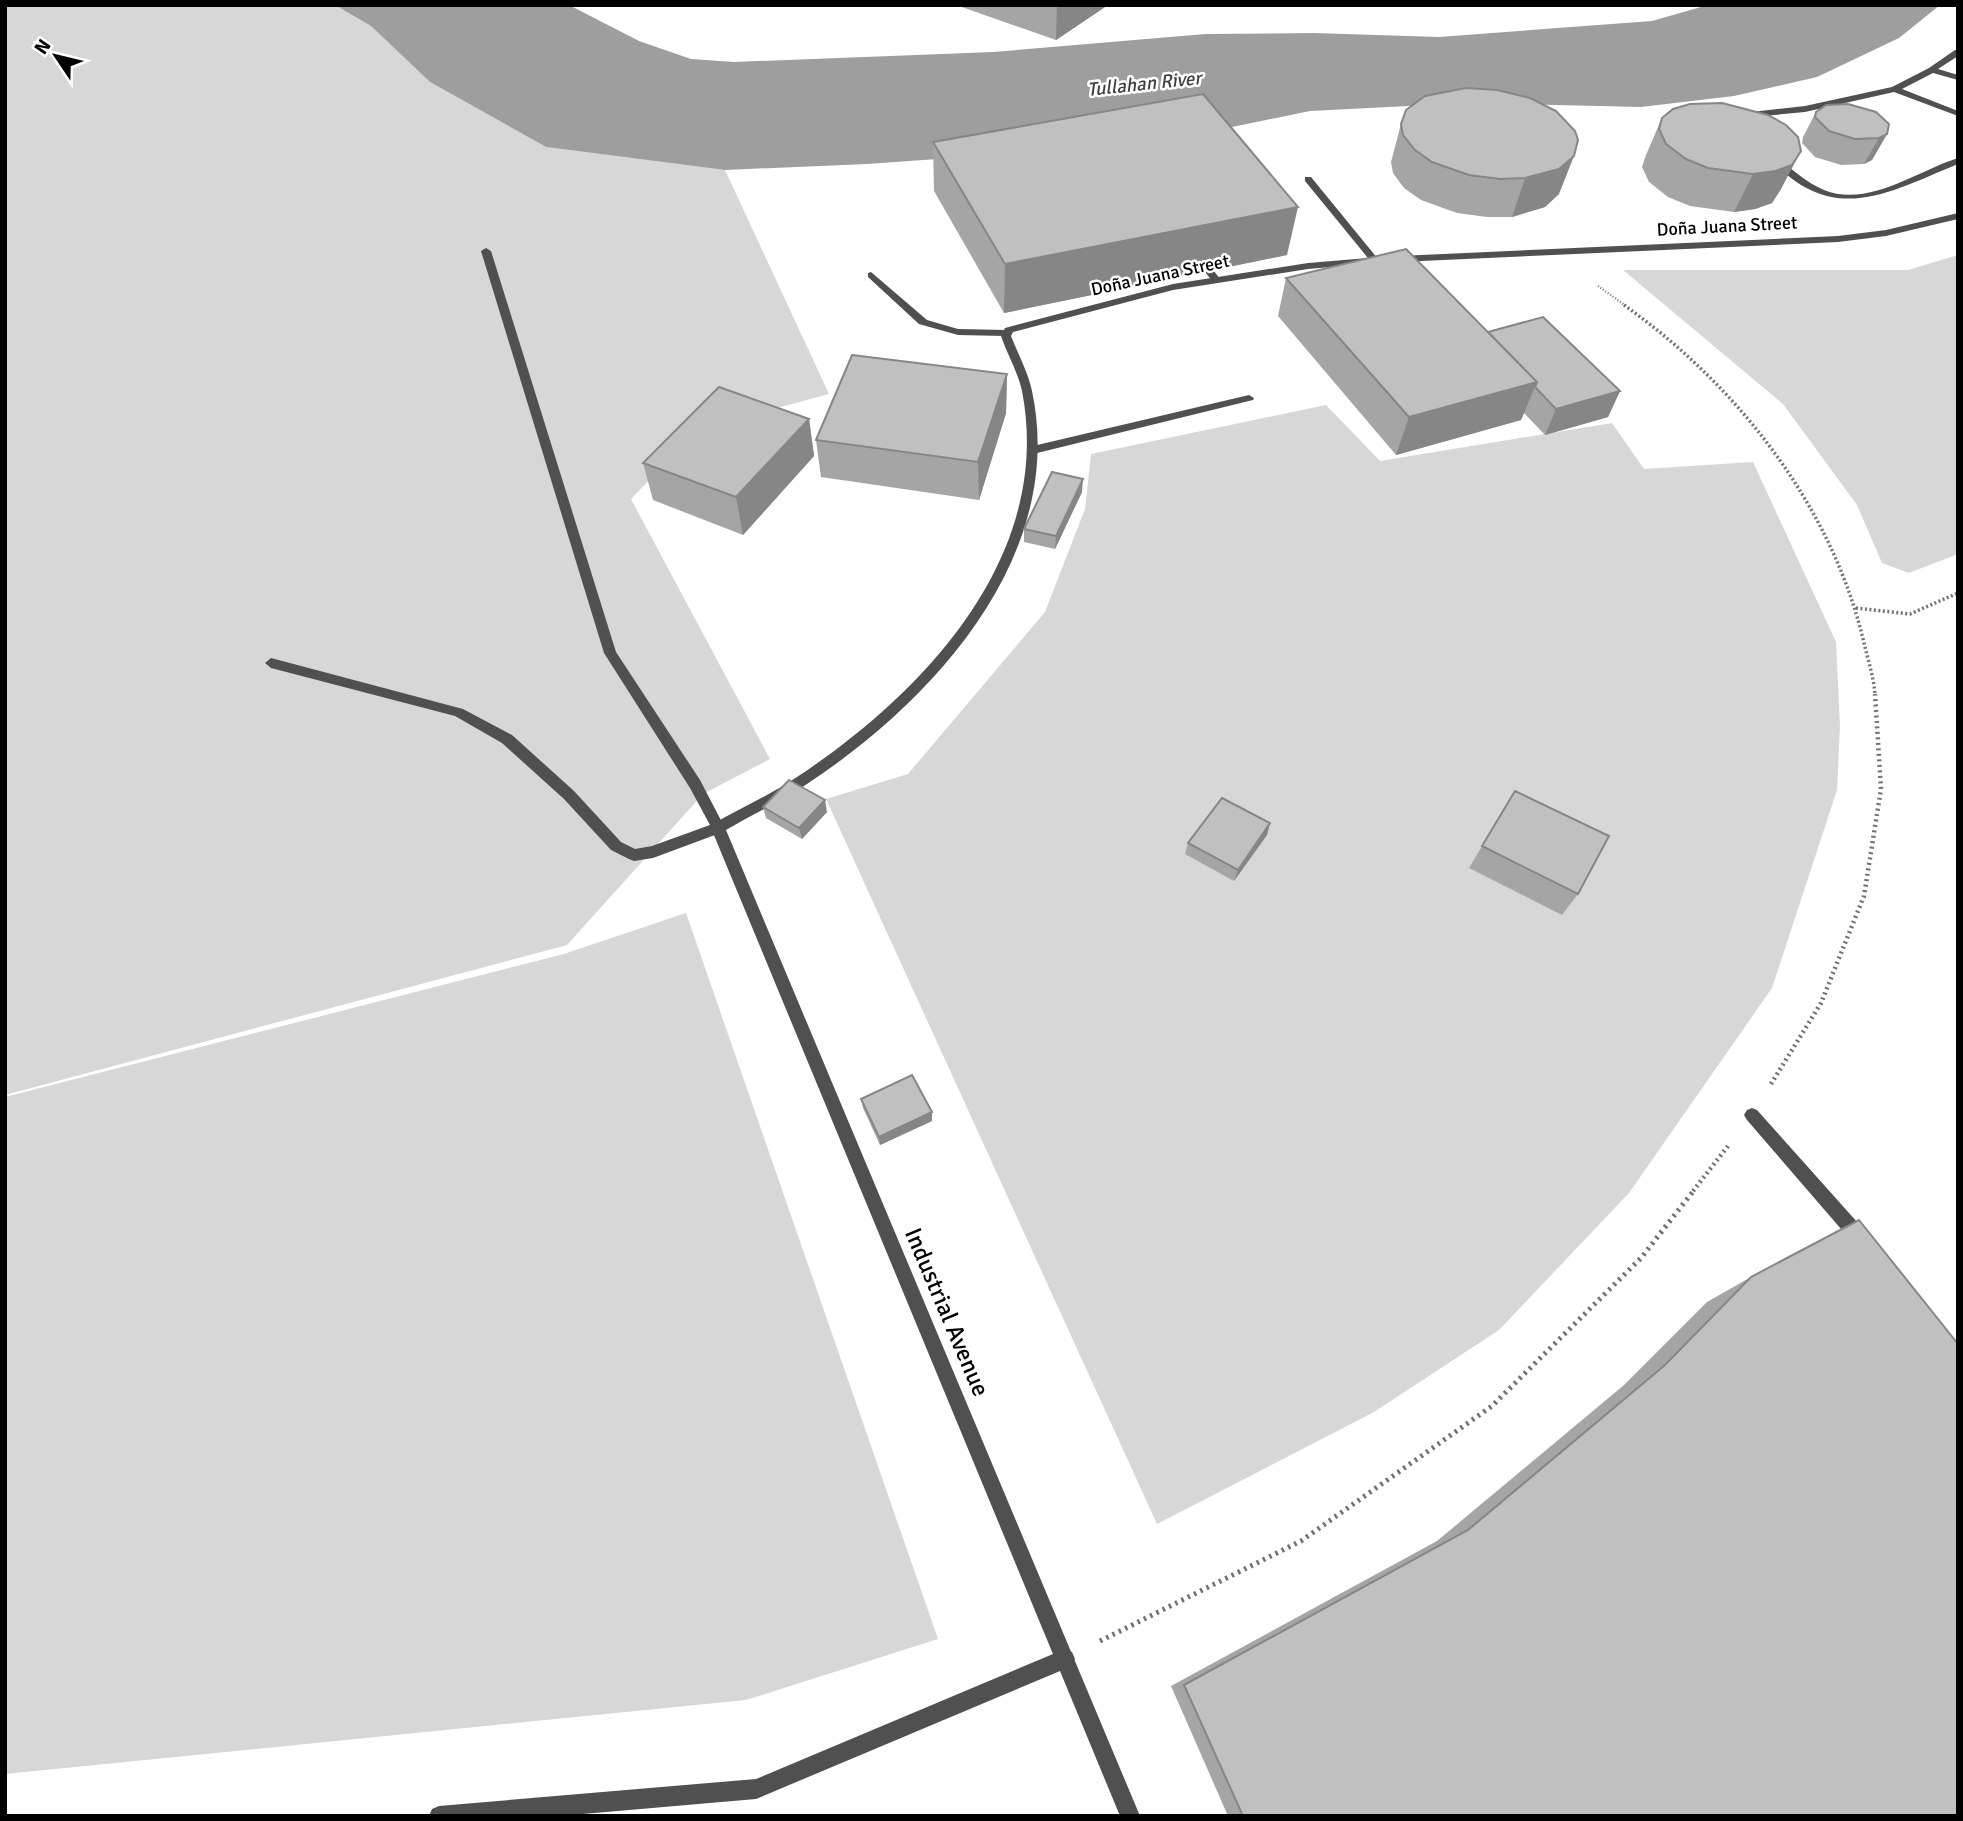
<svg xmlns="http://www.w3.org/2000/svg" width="1963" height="1821" font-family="Signika,sans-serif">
<rect width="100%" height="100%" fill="#fff"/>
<path fill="#d7d7d7" d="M5,5H335L371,26L430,82L546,147L725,170L829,394L698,429L631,499L770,759L703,794L567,945L5,1095Z
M1958,255V554L1909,573L1882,563L1857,505L1783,404L1623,270H1908Z
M1326,405L1380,461L1612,423L1644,469L1753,462L1836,642L1840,726L1837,790L1772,988L1629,1193L1499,1330L1374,1412L1157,1524L826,799L908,774L1045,612L1085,509L1091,454Z
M686,913L938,1639L746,1700L5,1774V1097L564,954Z"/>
<path fill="#9e9e9e" d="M335,5H569L639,41L691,59L734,62L993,52L1206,34L1314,33L1439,37L1652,21L1708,5H1940L1899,38L1817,77L1734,96L1641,107L1467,103L1310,111L1150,144L867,164L725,170L546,147L430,82L371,26Z"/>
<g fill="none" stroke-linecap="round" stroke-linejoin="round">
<path stroke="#727272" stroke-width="2.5" stroke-dasharray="1 2" stroke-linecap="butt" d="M1598,286L1626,306"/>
<path stroke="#727272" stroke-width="3.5" stroke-dasharray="2 2.5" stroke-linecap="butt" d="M1624,305C1737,385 1832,506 1864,643C1868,660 1874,678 1875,695
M1856,608L1910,614L1958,593"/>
<path stroke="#727272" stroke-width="4.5" stroke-dasharray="2 3.5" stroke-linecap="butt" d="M1771,1084L1821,1003L1864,896L1881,789L1875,694
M1693,1191L1728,1146"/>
<path stroke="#727272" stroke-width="5" stroke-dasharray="2.5 4.5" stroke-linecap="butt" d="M1100,1641L1301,1541L1492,1406L1641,1258L1695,1189"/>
<path fill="#505050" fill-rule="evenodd" d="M1955,50H1958V56L1938,69L1958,75V80L1933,73L1902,89L1958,111V116L1894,92L1805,112L1753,117L1746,122L1742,119L1751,112L1805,106L1892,87L1929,68Z
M1958,158V164C1887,193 1835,226 1772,161L1779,159C1793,170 1807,183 1824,190C1868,208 1917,171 1958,158Z
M486,248L491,251L616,652L700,780L725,828L723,832L653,858L634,861L629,859L611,850L564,799L502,743L455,716L271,668L265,663L271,658L463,709L512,735L574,791L621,842L635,849L652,846L710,825L690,788L604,653L481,251Z
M1195,254H1201L1220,279L1218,281H1212L1193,256Z
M871,272L927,320L958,329L1006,330L1011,333L1006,336L958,335L919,324L868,277V273Z
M1249,395L1254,398L1253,400L1033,454L1028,450L1033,446Z
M1752,1108L1757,1110L1866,1232L1868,1238L1866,1244L1860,1246L1854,1244L1747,1120L1744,1115L1747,1110Z
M1065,1649L1072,1652L1075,1659L1072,1666L756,1799L560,1816H429L432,1809L439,1806L756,1779Z"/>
<path fill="#505050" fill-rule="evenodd" d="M1305,177H1311L1378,259V263L1308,269L1173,290L1013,332L1011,336C1018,354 1028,372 1032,391C1067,556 933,702 804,786C779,802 752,815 726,830L1140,1816H1120L711,828L713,824C741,808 770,795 797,777C924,693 1054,556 1022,391C1018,372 1007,354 1001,336L1005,328L1173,284L1308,263L1368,258L1305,181Z
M1958,213V219L1886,236L1838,242L1399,262L1394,259L1399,256L1838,236L1886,230Z"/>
</g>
<path fill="#a5a5a5" d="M956,5H1108L1056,40Z
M1816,112L1887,134L1872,160L1864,164L1841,165L1815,157L1802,143L1803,137Z
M1662,118L1781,189L1772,203L1755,209L1734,212L1690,206L1668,197L1649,182L1642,167L1646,155Z
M1401,124L1559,194L1545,207L1512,217H1487L1457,213L1421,200L1404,188L1393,173L1391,162Z
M933,142L1287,255L1004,313L934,191Z
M1286,278L1488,332L1620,391L1608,417L1545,435L1524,413L1521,420L1396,455L1278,316Z
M1007,374L1006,413L979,500L821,477L816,440Z
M809,419L814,456L743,535L653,500L643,463Z
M1082,492L1055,549L1024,542V529Z
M1515,791L1578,894L1562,915L1469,868Z
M763,807L827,812L802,839L766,818Z
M1270,823L1267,835L1234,881L1185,854L1188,843Z
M861,1099L932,1112V1121L880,1145L863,1108Z
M1751,1277L1958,1816H1228L1171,1686L1437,1541L1624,1385L1707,1302Z"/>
<path fill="#868686" d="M1057,5H1108L1056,40Z
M1887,134L1872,160L1864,164L1879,138Z
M1801,151L1781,189L1772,203L1755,209L1734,212L1753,174Z
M1574,156L1559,194L1545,207L1512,217L1525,178Z
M1298,207L1287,255L1004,313L1005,264Z
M1007,374L1006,413L979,500L978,462Z
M1537,382L1521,420L1396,455L1409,417Z
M1620,391L1608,417L1545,435L1556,409Z
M809,419L814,456L743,535L736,497Z
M1083,479L1082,492L1055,549L1056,536Z
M825,800L827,812L802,839L799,828Z
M1270,823L1267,835L1234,881L1238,870Z
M932,1112V1121L880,1145L879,1137Z"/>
<path fill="#c0c0c0" stroke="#868686" stroke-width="2" d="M1466,88L1497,90L1530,98L1556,111L1575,131L1578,140L1574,156L1559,169L1525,178L1500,179L1469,175L1432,162L1415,150L1403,135L1401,124L1406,110L1425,96Z
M1203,94L1298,207L1005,264L933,142Z
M1722,103L1768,115L1786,125L1798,137L1801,151L1792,165L1775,171L1753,174L1708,168L1686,159L1666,144L1659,129L1662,118L1673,109L1690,104Z
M1848,104L1876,112L1889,124L1887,134L1879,138L1855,139L1829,131L1815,117L1816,112L1826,105Z
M1406,249L1537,382L1409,417L1286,278Z
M1543,317L1620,391L1556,409L1535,387L1537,382L1488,332Z
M852,355L1007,374L978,462L816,440Z
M719,387L809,419L736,497L643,463Z
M1052,472L1083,479L1056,536L1024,529Z
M789,780L825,800L799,828L763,807Z
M1515,791L1609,836L1578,894L1482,846Z
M1222,798L1270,823L1238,870L1188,843Z
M912,1075L932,1112L879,1137L861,1099Z
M1859,1220L1958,1344V1816H1243L1184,1685L1468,1530L1665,1365L1751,1277Z"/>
<g text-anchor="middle" stroke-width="5" stroke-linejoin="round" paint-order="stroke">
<g font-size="18" fill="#000" stroke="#fff">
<text transform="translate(1727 226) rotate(-3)" y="6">Doña Juana Street</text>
<text transform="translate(1160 275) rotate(-12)" y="6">Doña Juana Street</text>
</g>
<g font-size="19" font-style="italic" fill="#3f3f3f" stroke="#fff">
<text transform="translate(1144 83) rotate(-6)" y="7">Tullahan River</text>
</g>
<g font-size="24" fill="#000" stroke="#fff">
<text transform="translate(947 1312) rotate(67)" y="8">Industrial Avenue</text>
</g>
</g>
<rect width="1963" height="1821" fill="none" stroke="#000000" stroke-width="14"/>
<g transform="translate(56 56) rotate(305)" stroke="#ffffff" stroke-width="5" paint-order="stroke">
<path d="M0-5L12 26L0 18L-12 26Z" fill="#000000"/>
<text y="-10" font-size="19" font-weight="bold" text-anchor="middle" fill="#000000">N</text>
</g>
</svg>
